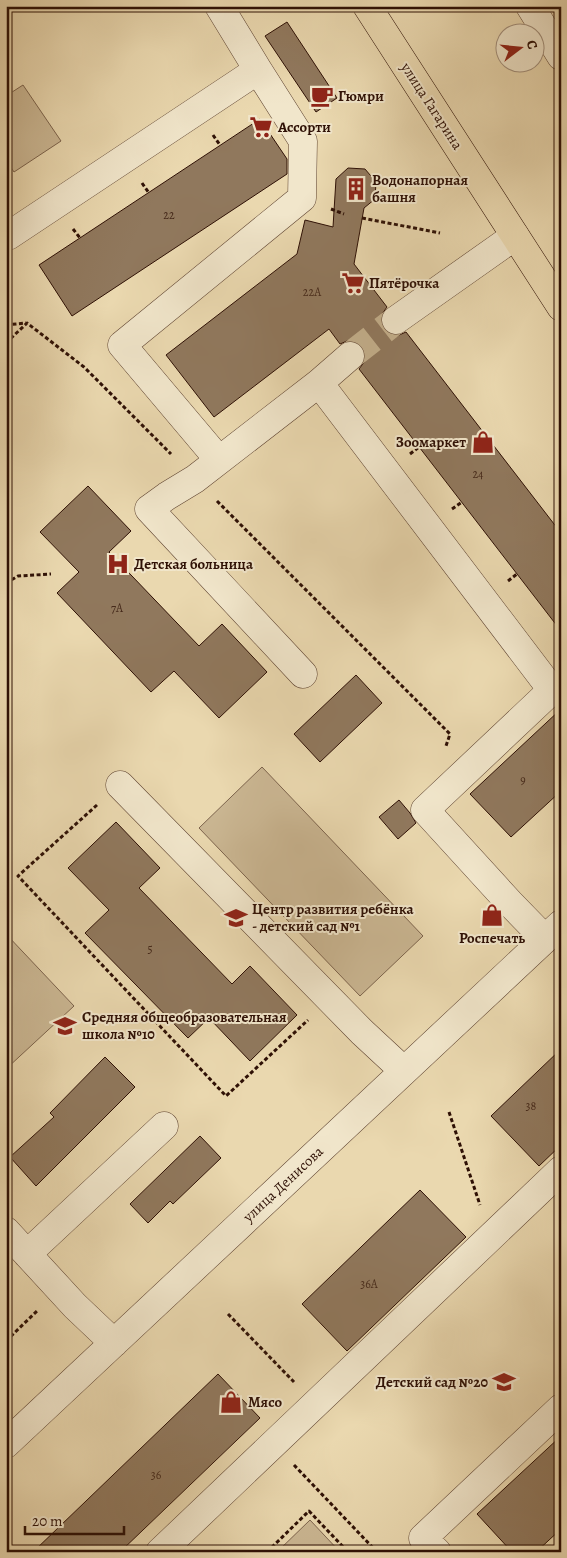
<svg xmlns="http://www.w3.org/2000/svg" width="567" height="1558" font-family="Alegreya,serif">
<rect width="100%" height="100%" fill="#ead8af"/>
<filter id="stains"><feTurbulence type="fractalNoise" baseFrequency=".004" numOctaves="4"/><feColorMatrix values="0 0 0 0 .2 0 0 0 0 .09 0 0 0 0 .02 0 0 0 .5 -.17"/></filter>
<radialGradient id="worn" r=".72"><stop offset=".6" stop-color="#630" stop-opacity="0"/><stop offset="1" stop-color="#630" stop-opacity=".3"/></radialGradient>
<path fill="#cab692" stroke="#7c634c" d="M23,85L61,141L14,172L6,160V96Z
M262,767L423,936L360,996L199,828Z
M6,934L74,1006L6,1069Z
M310,1520L340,1552H277Z"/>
<path fill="#90785d" stroke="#2e1005" d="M287,22L337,98L316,112L265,36Z
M260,119L287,159V174L72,316L39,265Z
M348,168L365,169L376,182L375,199L364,208L354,264L387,307L382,314L381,322L383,329L389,334L397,336L406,332L561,533V631L359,369L365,361V353L361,345L355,341H347L340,344L329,329L214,417L166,355L297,254L305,220L333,227L336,179Z
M88,486L131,531L109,552L199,646L222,624L267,672L219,718L174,671L151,692L57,593L79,572L40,532Z
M356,675L382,703L320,762L294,734Z
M561,709V791L511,837L470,794Z
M399,800L410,813L416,823L398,839L379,817Z
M116,822L160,868L139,888L232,984L250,966L297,1015L250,1061L209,1018L188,1038L85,933L109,910L68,868Z
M561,1049V1145L539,1166L491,1116Z
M105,1057L135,1087L36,1186L10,1157L54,1117L50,1113Z
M200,1136L221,1158L173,1204L170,1201L148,1223L130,1204Z
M420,1190L466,1237L347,1351L302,1304Z
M218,1374L260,1418L120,1552H33Z
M561,1436V1529L536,1552H512L477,1514Z"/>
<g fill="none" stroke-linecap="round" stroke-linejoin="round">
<path stroke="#c4b08d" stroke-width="28" stroke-dasharray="28 14" stroke-linecap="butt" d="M350,356L396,320"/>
<defs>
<path id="minor" d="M530,6L561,56
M6,233L8,236L258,70L219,6
M396,320L515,236
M319,383L552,690L425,810L509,902L545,939
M219,460L122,345L302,198L303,141L258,70
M303,674L149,509L167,496L195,479L319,383L350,356
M120,785L362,1032L404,1071
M6,1231L75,1306L114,1343
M27,1254L164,1126
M6,1444L561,924
M160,1552L561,1170
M437,1552L423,1538L561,1408"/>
<path id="major" d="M367,6L561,307"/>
</defs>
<use href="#minor" stroke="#5d4230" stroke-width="29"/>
<use href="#major" stroke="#2e1005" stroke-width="29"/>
<path stroke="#2e1005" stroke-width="3" stroke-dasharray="4 2.5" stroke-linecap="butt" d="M213,135L220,145
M142,183L149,193
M331,209L344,214
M362,218L440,233
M73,229L80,238
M6,325L26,323
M6,343L27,323L84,367L171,454
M410,454L419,447
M217,501L450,734L446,746
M452,509L462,502
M508,581L517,574
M6,583L18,576L51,574
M97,805L18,876L226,1096L308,1020
M449,1112L480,1205
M228,1314L294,1382
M6,1341L38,1310
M294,1465L377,1552
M267,1552L309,1511L348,1552"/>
<use href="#minor" stroke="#f1e6cb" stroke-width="28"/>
<use href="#major" stroke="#ead8af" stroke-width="28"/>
</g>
<defs>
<symbol id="cafe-bare" viewBox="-9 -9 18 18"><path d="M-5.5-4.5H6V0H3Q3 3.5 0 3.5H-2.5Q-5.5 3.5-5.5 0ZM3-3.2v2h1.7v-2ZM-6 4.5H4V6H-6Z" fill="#8f2418" stroke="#f1e6cb" stroke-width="2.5" paint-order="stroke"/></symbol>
<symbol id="supermarket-bare" viewBox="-9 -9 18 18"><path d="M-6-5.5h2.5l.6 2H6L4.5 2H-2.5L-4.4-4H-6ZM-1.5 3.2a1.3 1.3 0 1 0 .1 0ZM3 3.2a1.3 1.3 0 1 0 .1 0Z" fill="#8f2418" stroke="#f1e6cb" stroke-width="2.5" paint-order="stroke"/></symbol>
<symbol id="building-bare" viewBox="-9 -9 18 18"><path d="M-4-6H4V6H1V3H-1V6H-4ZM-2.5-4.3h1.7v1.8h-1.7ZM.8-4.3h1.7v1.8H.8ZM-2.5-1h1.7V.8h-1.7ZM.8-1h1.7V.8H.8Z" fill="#8f2418" stroke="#f1e6cb" stroke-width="2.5" paint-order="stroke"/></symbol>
<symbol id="shop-bare" viewBox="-9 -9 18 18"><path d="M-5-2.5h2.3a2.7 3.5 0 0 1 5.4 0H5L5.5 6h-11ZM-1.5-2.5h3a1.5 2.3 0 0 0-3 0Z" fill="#8f2418" stroke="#f1e6cb" stroke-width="2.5" paint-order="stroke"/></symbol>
<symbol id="hospital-bare" viewBox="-9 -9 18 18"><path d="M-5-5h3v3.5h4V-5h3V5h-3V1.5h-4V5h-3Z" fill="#8f2418" stroke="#f1e6cb" stroke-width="2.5" paint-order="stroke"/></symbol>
<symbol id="school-bare" viewBox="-9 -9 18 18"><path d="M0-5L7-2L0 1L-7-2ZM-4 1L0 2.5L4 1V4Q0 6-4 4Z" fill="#8f2418" stroke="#f1e6cb" stroke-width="2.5" paint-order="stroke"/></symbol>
</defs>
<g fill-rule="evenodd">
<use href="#cafe-bare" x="306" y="80" width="32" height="32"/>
<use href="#supermarket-bare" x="245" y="111" width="32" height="32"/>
<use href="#building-bare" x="340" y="173" width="32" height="32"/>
<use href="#supermarket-bare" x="337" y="267" width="32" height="32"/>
<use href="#shop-bare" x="467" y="426" width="32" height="32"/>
<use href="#hospital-bare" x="102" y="548" width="32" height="32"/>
<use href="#shop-bare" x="476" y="899" width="32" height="32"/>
<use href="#school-bare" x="220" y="902" width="32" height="32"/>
<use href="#school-bare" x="49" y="1010" width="32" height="32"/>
<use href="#school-bare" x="488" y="1366" width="32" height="32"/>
<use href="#shop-bare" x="215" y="1386" width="32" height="32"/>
</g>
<g text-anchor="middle" stroke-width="4" stroke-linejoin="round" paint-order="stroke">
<g font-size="12" fill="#462a1b">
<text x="169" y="219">22</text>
<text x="312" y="296">22А</text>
<text x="478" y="478">24</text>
<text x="117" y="612">7А</text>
<text x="523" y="784">9</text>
<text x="150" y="953">5</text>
<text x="531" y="1110">38</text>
<text x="369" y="1288">36А</text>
<text x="156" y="1479">36</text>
</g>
<g font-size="15" font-weight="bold" fill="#2e1005" stroke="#f1e6cb" text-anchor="start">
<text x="338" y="101">Гюмри</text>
<text x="278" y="132">Ассорти</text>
<text x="372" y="185">Водонапорная<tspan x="372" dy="17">башня</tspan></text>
<text x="369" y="288">Пятёрочка</text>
<text x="466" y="447" text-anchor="end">Зоомаркет</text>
<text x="134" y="569">Детская больница</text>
<text x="252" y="914">Центр развития ребёнка<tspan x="252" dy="17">- детский сад №1</tspan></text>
<text x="492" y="943" text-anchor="middle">Роспечать</text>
<text x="82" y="1022">Средняя общеобразовательная<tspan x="82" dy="17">школа №10</tspan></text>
<text x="488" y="1387" text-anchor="end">Детский сад №20</text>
<text x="248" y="1407">Мясо</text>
</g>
<g font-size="15" fill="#2e1005" stroke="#f1e6cb">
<text transform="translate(432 106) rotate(57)" y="5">улица Гагарина</text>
<text transform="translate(283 1184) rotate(-43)" y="5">улица Денисова</text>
</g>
</g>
<rect width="567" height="1558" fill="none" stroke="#ead8af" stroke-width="25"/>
<rect x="8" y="8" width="552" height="1543" fill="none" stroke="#2e1005" stroke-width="2.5"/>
<rect x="12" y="12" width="542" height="1533" fill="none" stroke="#2e1005"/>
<g transform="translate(520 48) rotate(74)"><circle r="24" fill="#f1e6cb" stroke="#a3907c"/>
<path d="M0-4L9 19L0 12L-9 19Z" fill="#8f2418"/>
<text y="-8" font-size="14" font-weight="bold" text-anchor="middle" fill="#2e1005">С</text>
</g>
<path d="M25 1526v8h99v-8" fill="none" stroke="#2e1005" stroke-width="2.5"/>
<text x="32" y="1526" font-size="15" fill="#2e1005" stroke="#f1e6cb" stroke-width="4" paint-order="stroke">20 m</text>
<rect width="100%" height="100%" filter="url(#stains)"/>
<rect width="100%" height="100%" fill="url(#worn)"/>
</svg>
